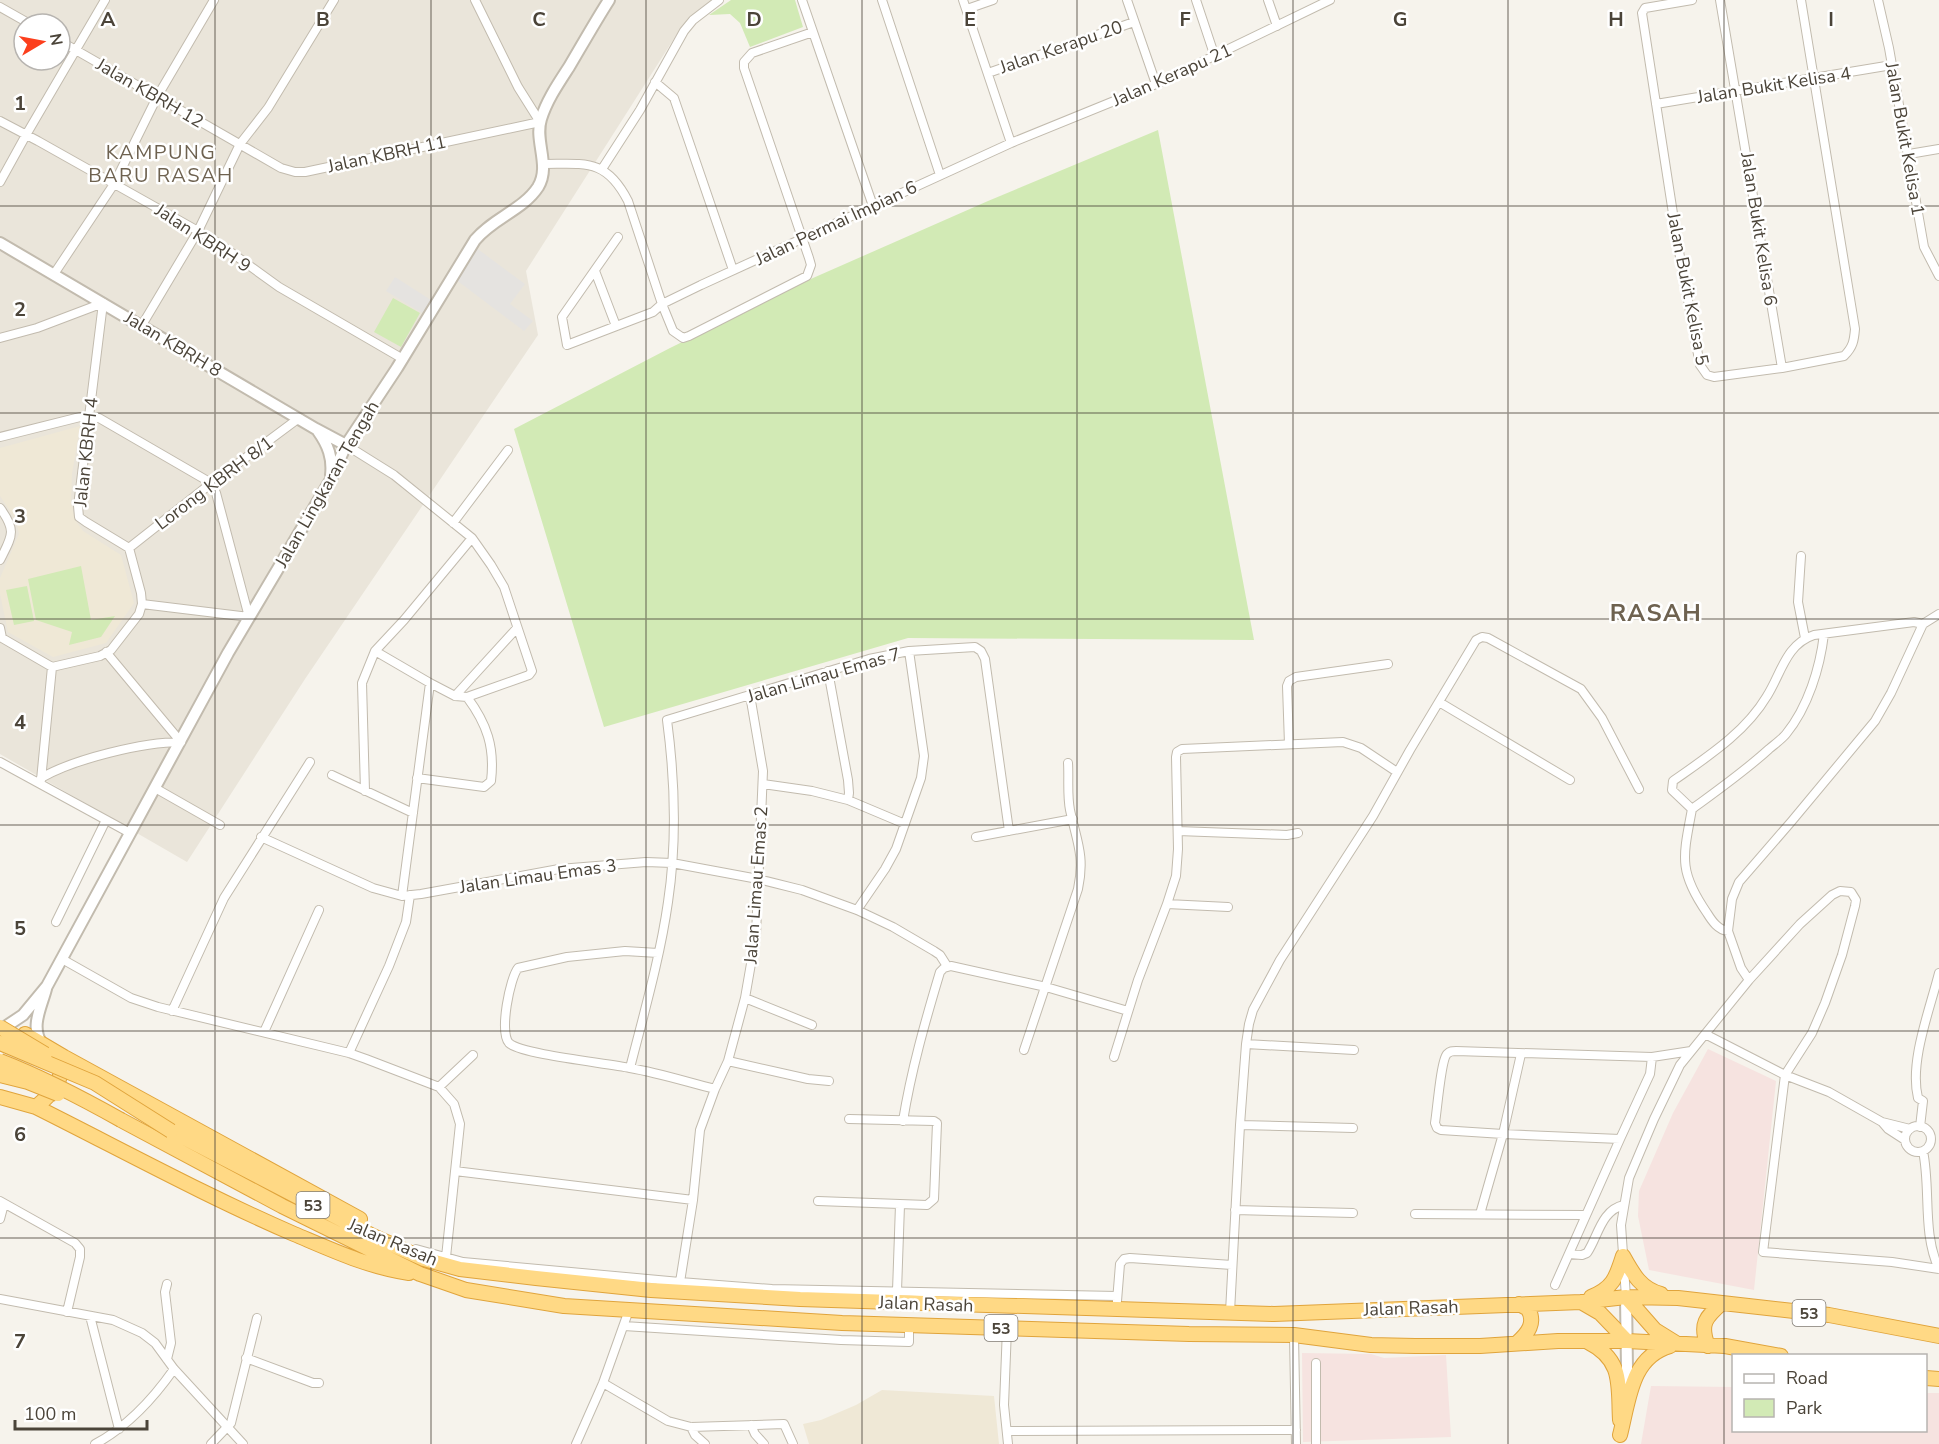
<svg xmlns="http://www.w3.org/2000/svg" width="1939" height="1444" font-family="'Nunito Sans',sans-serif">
<rect width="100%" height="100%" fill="#f6f3ec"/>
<path fill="#eae5da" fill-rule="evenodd" d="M0,0H716L682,26L526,271L538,335L305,679L187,862L0,754ZM24,24H60V60H24Z"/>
<path fill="#efe8d6" d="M80,426L72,474L71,503L75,520L83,531L121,555L134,603L106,643L53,657L8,632L0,594V578L19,534L16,520L0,496V448Z
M882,1390L994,1396L999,1444H809L803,1424L821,1420L856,1405Z"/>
<path fill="#f6e3e0" d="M1708,1049L1776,1081L1754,1290L1649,1270L1638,1216L1639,1191L1673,1113Z
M1302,1353L1371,1354L1384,1358L1446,1355L1451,1437L1303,1442Z
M1651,1386L1733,1387L1734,1430H1926V1393H1939V1444H1641Z"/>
<path fill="#d2eab5" d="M731,0H795L803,27L750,47L740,23L730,14L709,15Z
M1158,130L1254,640L908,638L604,727L514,429L670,348L813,278L988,201Z
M393,298L420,313L401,347L374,332Z
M81,566L91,620L115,616L101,637L69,645L72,632L36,620L28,579Z
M27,586L34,621L14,625L6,590Z"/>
<path fill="#e5e3e0" d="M475,247L525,284L510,304L533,321L524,331L455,279Z
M395,277L431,300L422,313L386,291Z"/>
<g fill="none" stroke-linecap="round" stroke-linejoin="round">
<defs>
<path id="minor" d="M802,0L873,206
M882,0L940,175
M963,0L1011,143
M1127,0L1156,84
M1196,0L1215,57
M1268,0L1277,26
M1692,0L1645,8L1642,13L1678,246L1700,365L1707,375L1714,377L1782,368L1844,356C1853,347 1854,341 1855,329L1801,0
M1720,0L1782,368
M1878,0L1889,48L1924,247L1939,276
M0,7L30,24
M967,9L993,0
M60,41L281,168L295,172H305L540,122L518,87L475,0
M988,73L1134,22
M655,82L674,98L733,270
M1656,104L1892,65
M0,121L38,141L198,231L218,243L279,287L403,359
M1909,154L1939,149
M543,164C585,164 606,158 628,201L662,304L673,331L683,338L689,336L807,276L811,265L809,258L744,68V62L752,53L813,32
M602,169L640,110L684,31L693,20L719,0
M0,182L26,135L105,0
M618,237L562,317L567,345L653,312L662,304L701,285L1011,143L1156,84L1330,0
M595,271L616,326
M54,274L114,184L157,97L214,0
M142,325L198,231L240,144L268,108L334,0
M0,338L37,328L103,303L78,506L79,517L86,522L129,548L141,593L142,604L139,614L111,650L100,656L52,667L2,638L0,628
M0,437L80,417L99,418L206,480L216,493L249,617L142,604
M346,445L394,475L472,538L491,565L504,587L532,671L529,675L467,697L455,696L430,683L375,651
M0,508C17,531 12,536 0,560
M453,523L508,450
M129,548L209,485L295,421L300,419
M1801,556L1798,602L1805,638
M106,652L181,742
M828,671L848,780L849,793L848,800
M455,696L517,628
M1439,702L1570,780
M1289,744L1287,686L1289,681L1296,677L1388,664
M0,762L130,833
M332,775L413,813
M41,778C74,759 143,742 181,742
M417,778L484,787L491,781C495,747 487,724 467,697
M41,780L52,667
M763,784L812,791L848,800L905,824
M155,788L220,825
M365,791L362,683L375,651L404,620L472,538
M1692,809L1672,790L1673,781C1707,757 1745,733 1767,696C1781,674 1786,644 1814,635L1914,622L1923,624
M1178,831L1287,835L1298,833
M261,837L373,888L402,896L421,894L559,869L646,862L672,863L758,879L802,890L857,910L893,927L934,951L940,955L947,966
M976,837L1073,819
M402,896L430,683
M1167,904L1228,907
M857,910L885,869L896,849L921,778L924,756L909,651
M56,922L106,820
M1728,931C1718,930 1712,921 1707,913C1678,871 1683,857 1692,809C1718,790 1745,771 1769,749C1775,744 1782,739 1786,734C1808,707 1820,668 1824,634
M658,953L625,951L567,957L518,968C510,978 499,1032 509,1043C522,1055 608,1063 630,1068C659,1073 687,1082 715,1089
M62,959L131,998L158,1007L349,1053L366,1059L439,1087L454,1104L460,1124L446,1257
M1749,980L1741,968L1728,931L1732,899L1739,882L1791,822L1875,721L1891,693L1923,624L1939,614
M745,998L812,1025
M172,1011L224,898L310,762
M264,1032L319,910
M1705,1034L1785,1075L1829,1092L1882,1122L1910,1129
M1246,1044L1354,1050
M1024,1050L1078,889C1085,856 1077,842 1070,810C1067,795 1069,778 1068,763
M349,1053L389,966L406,922L410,895
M1521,1054L1503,1134L1620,1139L1650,1074L1652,1057
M1114,1057L1138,980L1167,904L1176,876L1178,849L1176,757L1177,752L1182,749L1343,742L1361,748L1397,772
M728,1061L808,1079L829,1081
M630,1068C644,1013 660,958 668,902C677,842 675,780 667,720L869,659L909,651L975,647L981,651L985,659L1009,831
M439,1087L473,1055
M903,1121C911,1071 925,1022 940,972L944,968L951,966L1046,987L1128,1011
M1882,1122L1888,1129L1905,1140
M1240,1125L1353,1128
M1905 1139a13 13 0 1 1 26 0a13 13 0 1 1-26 0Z
M1920,1127L1923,1101L1918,1098C1909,1062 1930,1009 1939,973
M1923,1151C1931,1190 1922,1233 1939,1269
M455,1171L693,1200
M0,1201L75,1243L80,1249V1257L67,1312
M818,1201L927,1205L934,1199L937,1123L934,1121L849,1119
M1235,1210L1353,1213
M1415,1214L1586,1215
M1480,1214L1503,1134L1441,1130L1437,1128L1435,1123C1437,1111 1441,1060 1447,1054C1450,1051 1452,1051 1456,1051L1652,1057L1691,1051
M0,1219L4,1204
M416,1249L463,1262L680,1282L772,1289L1117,1296
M1569,1254L1582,1255L1587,1253C1598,1237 1601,1210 1624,1205
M680,1282L693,1200L700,1130L715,1089L728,1061L745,998L756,935L763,771L750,695
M1555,1285L1620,1139
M897,1291L900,1205
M1626,1297L1621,1225L1629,1178L1654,1119L1680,1065L1749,980L1800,924L1832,895L1840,891L1851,892L1856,900L1855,906L1842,955L1825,1003L1812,1033L1785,1075L1763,1252L1892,1262L1939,1269
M0,1299L113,1320L142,1333L155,1343L174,1369L243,1444
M1117,1301L1120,1264L1124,1259L1130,1258L1232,1265
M1230,1312L1240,1125L1246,1044L1249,1024L1253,1010L1280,960L1373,816L1410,750L1476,640L1482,637L1488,638L1581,689L1602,718L1639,789
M90,1316L119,1429
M624,1326L841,1340L909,1342V1325
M1007,1328L1004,1405L1008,1444
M1294,1335L1296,1444
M246,1358L313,1383H319
M167,1359L171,1343L165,1292L167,1284
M603,1383L668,1421L691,1427L784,1424L793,1444
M751,1425L755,1434L764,1444
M691,1427L695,1435L705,1444
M1007,1431L1296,1430
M95,1444C127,1427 153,1399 174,1369
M211,1444L231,1423L257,1318
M576,1444L603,1383L629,1310
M1316,1444V1363"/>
<path id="tertiary" d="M0,243L316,429L346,445
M318,431C328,445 333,458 331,475
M5,1027L23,1015L47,986L228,653L330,481L346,445L397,368L475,240C493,218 523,210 538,187C551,166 534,141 541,119C547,100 558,84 569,67C582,45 595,22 609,0
M42,1044C30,1027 41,1008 46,989
M1624,1398L1627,1369L1626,1297"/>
<path id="trunk" d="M25,1034L64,1057L360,1219
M0,1097L36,1107C122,1150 206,1196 294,1234C332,1250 368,1267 409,1273
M36,1107C54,1092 61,1083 63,1060
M121,1120L282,1206L420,1274L466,1290L564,1306L842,1323L1189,1334L1294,1335L1371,1345L1415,1346H1480L1558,1341H1627L1725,1346L1781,1356
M171,1131L373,1236L424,1259L460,1269L536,1278L651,1290L800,1299L1274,1314L1581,1302L1626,1297L1678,1298L1829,1315L1939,1336
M1623,1256C1633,1274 1641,1289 1661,1294
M1591,1297C1613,1288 1616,1278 1623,1256
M1626,1297L1655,1330L1676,1343
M1581,1302L1600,1313L1627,1341
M1588,1342C1624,1360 1618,1386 1620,1420
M1517,1343C1528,1333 1536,1323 1528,1309L1519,1304
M1708,1346C1699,1324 1706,1317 1722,1303
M1926,1378L1939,1379
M1620,1435C1629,1400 1631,1357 1670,1346"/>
</defs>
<use href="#minor" stroke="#c2bbae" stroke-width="10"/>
<use href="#tertiary" stroke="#c2bbae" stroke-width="14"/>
<use href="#trunk" stroke="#e0a43c" stroke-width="16"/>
<use href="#minor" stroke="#fff" stroke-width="8"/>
<use href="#tertiary" stroke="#fff" stroke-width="10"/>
<use href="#trunk" stroke="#ffd985" stroke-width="14"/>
<defs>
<path id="trunk-bridge" d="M0,1027L45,1054
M0,1043L95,1083L171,1131
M0,1061C44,1078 80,1097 121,1120
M0,1075L28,1082L58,1094"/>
</defs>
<use href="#trunk-bridge" stroke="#e0a43c" stroke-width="16" stroke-linecap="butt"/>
<use href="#trunk-bridge" stroke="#ffd985" stroke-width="14"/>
</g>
<path fill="none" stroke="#4b4439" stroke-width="1.5" stroke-opacity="0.55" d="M215,0V1444M431,0V1444M646,0V1444M862,0V1444M1077,0V1444M1293,0V1444M1508,0V1444M1724,0V1444M0,206H1939M0,413H1939M0,619H1939M0,825H1939M0,1031H1939M0,1238H1939"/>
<g text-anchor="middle" stroke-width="5" stroke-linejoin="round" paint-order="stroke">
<g fill="#fff" stroke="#817c74" stroke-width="1.5">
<rect x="296.5" y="1192" width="33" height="26" rx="4.5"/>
<rect x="1792.5" y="1300" width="33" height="26" rx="4.5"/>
<rect x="984.5" y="1315" width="33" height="26" rx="4.5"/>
</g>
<g font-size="16" font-weight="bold" fill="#4b4439">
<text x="313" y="1211">53</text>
<text x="1809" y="1319">53</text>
<text x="1001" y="1334">53</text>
</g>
<g font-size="18" fill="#4b4439" stroke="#fff">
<text transform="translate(1061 47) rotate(-19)" y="6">Jalan Kerapu 20</text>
<text transform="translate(1172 75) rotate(-24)" y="6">Jalan Kerapu 21</text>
<text transform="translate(1774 85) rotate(-9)" y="6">Jalan Bukit Kelisa 4</text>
<text transform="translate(150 93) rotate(30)" y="6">Jalan KBRH 12</text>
<text transform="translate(1905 139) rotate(80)" y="6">Jalan Bukit Kelisa 1</text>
<text transform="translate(387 154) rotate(-12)" y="6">Jalan KBRH 11</text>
<text transform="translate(836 223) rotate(-25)" y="6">Jalan Permai Impian 6</text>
<text transform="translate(1759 229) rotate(81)" y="6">Jalan Bukit Kelisa 6</text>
<text transform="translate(203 238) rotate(33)" y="6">Jalan KBRH 9</text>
<text transform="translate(1688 289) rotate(79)" y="6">Jalan Bukit Kelisa 5</text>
<text transform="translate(173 344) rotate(31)" y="6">Jalan KBRH 8</text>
<text transform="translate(86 452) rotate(-84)" y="6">Jalan KBRH 4</text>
<text transform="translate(214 483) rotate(-37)" y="6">Lorong KBRH 8/1</text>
<text transform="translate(327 484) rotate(-60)" y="6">Jalan Lingkaran Tengah</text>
<text transform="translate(824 675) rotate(-16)" y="6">Jalan Limau Emas 7</text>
<text transform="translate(538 876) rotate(-8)" y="6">Jalan Limau Emas 3</text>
<text transform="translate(756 885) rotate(-86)" y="6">Jalan Limau Emas 2</text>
<text transform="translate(393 1242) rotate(23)" y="6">Jalan Rasah</text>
<text transform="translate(926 1304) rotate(2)" y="6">Jalan Rasah</text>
<text transform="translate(1411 1308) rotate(-2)" y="6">Jalan Rasah</text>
</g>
<g font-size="20" letter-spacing="1.5" fill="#6e6250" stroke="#fff">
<text x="161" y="159">KAMPUNG<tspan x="161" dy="23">BARU RASAH</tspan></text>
</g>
<g font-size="24" font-weight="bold" letter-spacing="1.5" fill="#6e6250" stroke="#fff">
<text x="1656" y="621">RASAH</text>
</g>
</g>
<g font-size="20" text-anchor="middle" font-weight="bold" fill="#4b4439" stroke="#fff" stroke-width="5" stroke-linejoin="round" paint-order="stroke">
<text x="108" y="26">A</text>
<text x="323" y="26">B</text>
<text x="539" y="26">C</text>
<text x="754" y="26">D</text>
<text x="970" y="26">E</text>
<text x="1185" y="26">F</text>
<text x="1400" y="26">G</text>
<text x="1616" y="26">H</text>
<text x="1831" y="26">I</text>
<text x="20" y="110">1</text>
<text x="20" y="316">2</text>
<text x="20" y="523">3</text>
<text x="20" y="729">4</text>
<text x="20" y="935">5</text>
<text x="20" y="1141">6</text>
<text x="20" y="1348">7</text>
</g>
<rect x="1732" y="1354" width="195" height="78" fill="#ffffff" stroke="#b7b4b0" stroke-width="1.5"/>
<rect x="1744" y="1374" width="30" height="9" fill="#ffffff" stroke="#b7b4b0" stroke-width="1.5"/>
<text x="1786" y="1384" font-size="18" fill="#4b4439">Road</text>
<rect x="1744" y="1399" width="30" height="18" fill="#d2eab5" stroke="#b7b4b0" stroke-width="1.5"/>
<text x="1786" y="1414" font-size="18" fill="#4b4439">Park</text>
<g transform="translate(42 42) rotate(80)"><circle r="28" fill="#ffffff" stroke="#b7b4b0" stroke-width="1.5"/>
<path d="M0-4.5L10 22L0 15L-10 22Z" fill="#fc3f1d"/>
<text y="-9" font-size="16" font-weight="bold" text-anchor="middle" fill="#4b4439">N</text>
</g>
<path d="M15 1420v9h132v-9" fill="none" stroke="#4b4439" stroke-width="3"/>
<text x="24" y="1420" font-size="18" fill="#4b4439" stroke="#ffffff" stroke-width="4.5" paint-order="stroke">100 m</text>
</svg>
